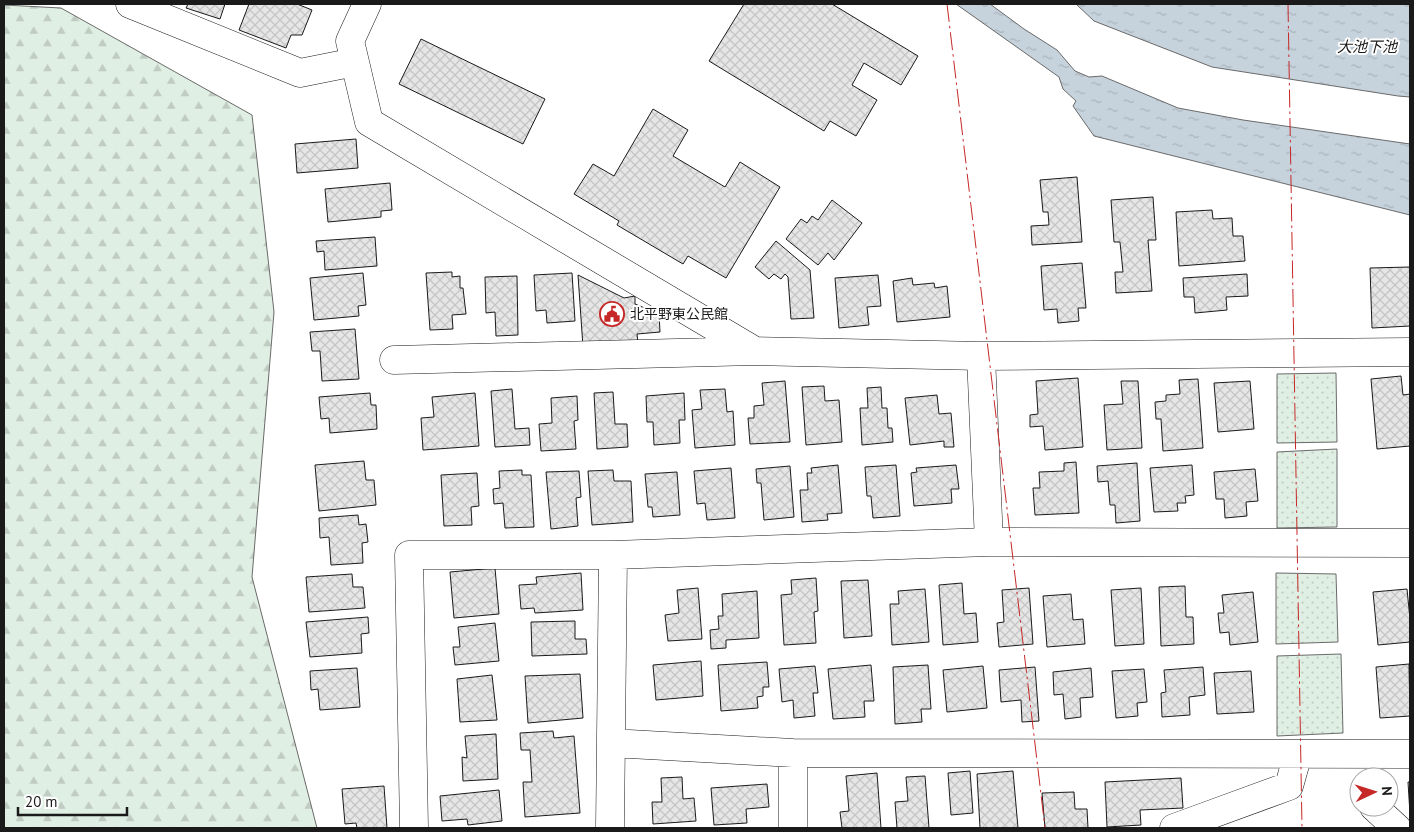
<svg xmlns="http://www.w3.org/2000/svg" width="1414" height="832" font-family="'PT Sans','Noto Sans JP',sans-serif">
<defs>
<pattern id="forest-firs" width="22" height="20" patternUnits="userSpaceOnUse" patternTransform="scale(1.25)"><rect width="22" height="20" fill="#e0efe3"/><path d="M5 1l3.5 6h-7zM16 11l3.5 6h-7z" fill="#c0ccc2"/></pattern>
<pattern id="park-dots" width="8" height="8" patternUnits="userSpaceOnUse" patternTransform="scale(1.25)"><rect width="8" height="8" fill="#e0efe3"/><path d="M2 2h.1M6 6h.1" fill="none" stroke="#c0ccc2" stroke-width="1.8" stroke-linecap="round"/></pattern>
<pattern id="water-ripples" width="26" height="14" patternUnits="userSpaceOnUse" patternTransform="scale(1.25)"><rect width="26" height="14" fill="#c6d2dc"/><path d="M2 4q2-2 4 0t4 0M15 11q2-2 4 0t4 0" fill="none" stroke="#aab4bc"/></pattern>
<pattern id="building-cross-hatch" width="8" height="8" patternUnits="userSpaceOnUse" patternTransform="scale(1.25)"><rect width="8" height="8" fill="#e6e6e6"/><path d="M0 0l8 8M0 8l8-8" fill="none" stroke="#c5c5c5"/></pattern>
</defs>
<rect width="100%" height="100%" fill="#fff"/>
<path fill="url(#forest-firs)" stroke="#6a6a6a" d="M4,5L61,8L252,115L274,312L252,577L317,828H4Z"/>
<path fill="url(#park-dots)" stroke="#6a6a6a" d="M1336,373L1337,442L1277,443V374Z
M1337,449V527L1277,528V452Z
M1276,573L1336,574L1338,642L1276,644Z
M1341,654L1343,733L1277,736V656Z"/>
<path fill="url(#water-ripples)" stroke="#6a6a6a" d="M956,4H990L1024,29L1057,50L1075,71L1089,77L1102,76L1178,108L1243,120L1410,144V215L1094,136L1073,106L1076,101L1063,89L1059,77Z
M1076,4H1410V97L1398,96L1212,67L1094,21Z"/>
<path fill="url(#building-cross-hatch)" stroke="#1a1a1a" d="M188,4H225L220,19L186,8Z
M249,4H297L312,10L302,35H291L286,48L239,30Z
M744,4H832L918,56L901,85L864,63L852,85L877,100L856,136L830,121L824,131L709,61Z
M421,39L545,99L523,144L399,84Z
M653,109L688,130L673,156L725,187L740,162L780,187L726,278L688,256L683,264L617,225L619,221L574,194L593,164L614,176Z
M356,139L358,168L297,173L295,144Z
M1077,177L1082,242L1032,245L1031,226L1049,225L1048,212H1043L1040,180Z
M390,183L392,210L381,211V217L328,222L325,189Z
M1153,197L1156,240H1148L1152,291L1116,293L1115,272H1123L1120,242H1114L1111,200Z
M832,200L862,223L834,260L828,253L818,265L786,239L801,219L807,223L812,216L818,220Z
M1212,210L1213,219L1232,218L1233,236H1243L1245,261L1179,266L1176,212Z
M375,237L377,266L325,270L324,251L317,252L316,241Z
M776,241L810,270L814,318L791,319L788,277L785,274L781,279L774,274L769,279L755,267Z
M1082,263L1086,308H1078L1079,321L1058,323L1057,309L1044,310L1041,266Z
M1410,267V326L1372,328L1370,268Z
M452,272V277L460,276V288H463L466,314L452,315L453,329L430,330L426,273Z
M363,273L366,305L358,306L359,316L314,320L310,278Z
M572,273L575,321L547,323L546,310L536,311L534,275Z
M1247,274L1248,296L1226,297L1227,310L1195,313L1194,297H1184L1183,278Z
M578,275L624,298L635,296V304L659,314L660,332L637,334L638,343L583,347Z
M878,275L881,306L867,307L869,325L839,328L835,278Z
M517,276L518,335L496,336L495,312L486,313L485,277Z
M912,278L913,285L934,283L935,288L947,286L950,317L897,322L893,281Z
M355,329L359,379L322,381L320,351H312L310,332Z
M1401,376L1403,395L1410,394V446L1377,449L1371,379Z
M1078,378L1083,447L1045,450L1043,426L1030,427V415L1038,414L1036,381Z
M1198,379L1203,448L1163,451L1161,419H1156L1155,402L1166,401V395L1180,394L1179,380Z
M785,381L790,442L750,444L748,418H754V406L764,405L762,383Z
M1121,381H1138L1142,448L1107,450L1104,405L1123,404Z
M1250,381L1254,429L1218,432L1214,383Z
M824,386L825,401L839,400L842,442L806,445L802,387Z
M881,387L882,408H887L888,428H892L893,442L862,445L860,408H868L867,388Z
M512,389L515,429L529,428L530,445L495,447L491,391Z
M725,389L727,412L733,411L735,445L695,448L692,410L702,409L700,390Z
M613,392L615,424H627L628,447L597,449L594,393Z
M370,393L371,405H376L377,429L330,433L329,418L321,419L319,397Z
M475,393L479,446L423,450L421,418L434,417L432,397Z
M684,393L685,420H679L680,443L654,445L653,422H647L646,396Z
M937,395L939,414L951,413L954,447H944V441L910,445L905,398Z
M577,396L578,420L574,421L576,449L541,451L539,424L552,423L551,398Z
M364,461L366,480H374L376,505L319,511L315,465Z
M1076,462L1079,513L1035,515L1033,488H1040L1039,472L1064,471V463Z
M1137,463L1140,521L1116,523L1115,505H1110L1108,481L1098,482L1097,466Z
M838,465L842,513L827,514L828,520L802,522L800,490H808L807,473H812L811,468Z
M896,465L900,516L873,518L871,496H867L865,467Z
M956,465L959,489H951L952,503L914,506L911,473L917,472L916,468Z
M1192,465L1194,495L1185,496L1186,503H1177L1178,511L1154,512L1150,468Z
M790,466L794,517L764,520L761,483H757L756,469Z
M731,468L735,518L707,520L705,503L697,504L694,471Z
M1255,469L1258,501L1246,502L1247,516L1225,518L1224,499H1216L1214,472Z
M522,470V475H531L534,527L505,528L503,503L494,504L493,489L500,488L499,471Z
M613,470L614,481H631L633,522L592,525L588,471Z
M579,471L581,497L576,498L578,526L551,529L546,472Z
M677,472L680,515L653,517L652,507H648L645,474Z
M477,473L479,506L471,507L472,525L444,526L441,475Z
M358,515L359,525L366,524L368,542L362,543L363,563L331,565L329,537L320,538L319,518Z
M495,568L499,614L454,618L450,572Z
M581,573L583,610L535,613L534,608L521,609L519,585L537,584L536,577Z
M352,574L353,587H363L365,608L309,612L306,577Z
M816,578L818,611L814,612L816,643L784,645L781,595L792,594L791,580Z
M868,580L872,636L844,638L841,581Z
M962,583L964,614L976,613L978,642L943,645L939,585Z
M1185,586L1186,617H1193L1194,644L1161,646L1159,587Z
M698,588L702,639L668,641L665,615L679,613L677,590Z
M1029,588L1033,644L999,647L997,623L1004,622L1002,590Z
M1141,588L1144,644L1115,646L1111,590Z
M925,589L929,642L892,645L890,604H899L898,591Z
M1407,589L1410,619V642L1378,645L1373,592Z
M757,591L759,638L726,640V648L711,649L710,630L719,629L718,616H723L722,594Z
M1253,592L1258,642L1230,645L1229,632L1220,633L1218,613H1224L1222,595Z
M1071,594L1073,620L1083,619L1085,644L1047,647L1043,596Z
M368,617L369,633L361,634L362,653L310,657L306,622Z
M575,621V639H586L587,654L532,656L531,622Z
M495,623L499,661L455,665L453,647H460L458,627Z
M701,661L703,696L656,700L653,665Z
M767,662L769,687H763V696L757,697L758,708L721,711L718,665Z
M1409,664L1410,716L1380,718L1376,667Z
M871,665L874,701H864L865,717L833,719L828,669Z
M928,665L931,709H921L922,722L895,724L893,667Z
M815,666L818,693H813L815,716L794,718L793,700L782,702L779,669Z
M983,666L987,708L947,712L943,670Z
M1035,667L1039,721L1022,722L1021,700L1001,702L999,670Z
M1203,667L1205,695L1189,697L1190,715L1162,717L1161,693L1166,692L1164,670Z
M357,668L360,707L320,710L318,689L311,690L310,671Z
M1091,668L1093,697L1080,698L1081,717L1065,719L1063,694L1054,695L1053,672Z
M1144,669L1147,702L1137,703L1138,716L1116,718L1112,671Z
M1251,671L1254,712L1217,714L1214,673Z
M580,674L583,718L528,723L525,676Z
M492,675L497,720L460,722L457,679Z
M553,731L554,738L574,736L580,813L525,817L523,782H532L530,750H521L520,733Z
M496,734L498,779L463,781L462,757L467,758L465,736Z
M970,771L973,813L951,815L948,773Z
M1013,771L1018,828H980L977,774Z
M877,773L881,828H842L840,812L849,811L846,776Z
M925,776L929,828H897L895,802L908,801L906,777Z
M682,777L683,799L694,798L696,821L653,824L652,802H662L661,778Z
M1181,778L1183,808L1140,810L1141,825L1107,827L1105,782Z
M1408,782H1410V814Z
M767,784L769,807L746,809L747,823L714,825L711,788Z
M384,786L387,828H357L356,823L345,824L342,789Z
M499,790L502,821L468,825L467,819L442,821L440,796Z
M1074,792L1075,809H1087L1088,828H1045L1042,793Z"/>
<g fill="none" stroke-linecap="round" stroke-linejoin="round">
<defs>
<path id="minor" d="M130,4L300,73L355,62
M367,4L350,41L369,122L755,351L981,356L1410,352
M981,356L989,542
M394,360L755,351
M611,743L793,753L1410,754
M1374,807L1397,828
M414,828L409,555H613L989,542L1410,543
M610,828L613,555
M793,828V753
M1174,828L1289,786L1298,754"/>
</defs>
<use href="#minor" stroke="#1a1a1a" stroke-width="29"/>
<use href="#minor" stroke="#fff" stroke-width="28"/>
<path stroke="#c62828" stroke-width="1" stroke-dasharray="18 4 2.5 4" stroke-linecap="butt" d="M947,4L1045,828
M1288,4L1302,828"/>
</g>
<defs>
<symbol id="civic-ring" viewBox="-11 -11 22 22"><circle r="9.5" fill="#fff" stroke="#c62828" stroke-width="1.5"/><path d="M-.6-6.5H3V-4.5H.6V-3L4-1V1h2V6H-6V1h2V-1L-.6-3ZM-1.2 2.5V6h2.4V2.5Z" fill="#c62828"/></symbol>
</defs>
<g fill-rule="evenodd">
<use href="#civic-ring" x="598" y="300" width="28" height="28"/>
</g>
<g text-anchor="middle" stroke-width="4" stroke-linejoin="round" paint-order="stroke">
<g font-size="14" fill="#1a1a1a" stroke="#fff" text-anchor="start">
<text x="630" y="319">北平野東公民館</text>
</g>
<g font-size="15" font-style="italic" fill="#1a1a1a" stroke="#fff">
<text x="1367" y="52">大池下池</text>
</g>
</g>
<rect width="1414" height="832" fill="none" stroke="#1a1a1a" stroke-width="10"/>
<g transform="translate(1374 792) rotate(86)"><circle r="24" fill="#ffffff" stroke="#a3a3a3"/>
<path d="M0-4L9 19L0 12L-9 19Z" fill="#c62828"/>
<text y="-8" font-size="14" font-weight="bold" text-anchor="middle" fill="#1a1a1a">N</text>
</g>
<path d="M18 807v8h109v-8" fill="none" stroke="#1a1a1a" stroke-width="2.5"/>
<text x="25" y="807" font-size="15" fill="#1a1a1a" stroke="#ffffff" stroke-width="4" paint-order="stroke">20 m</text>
</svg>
